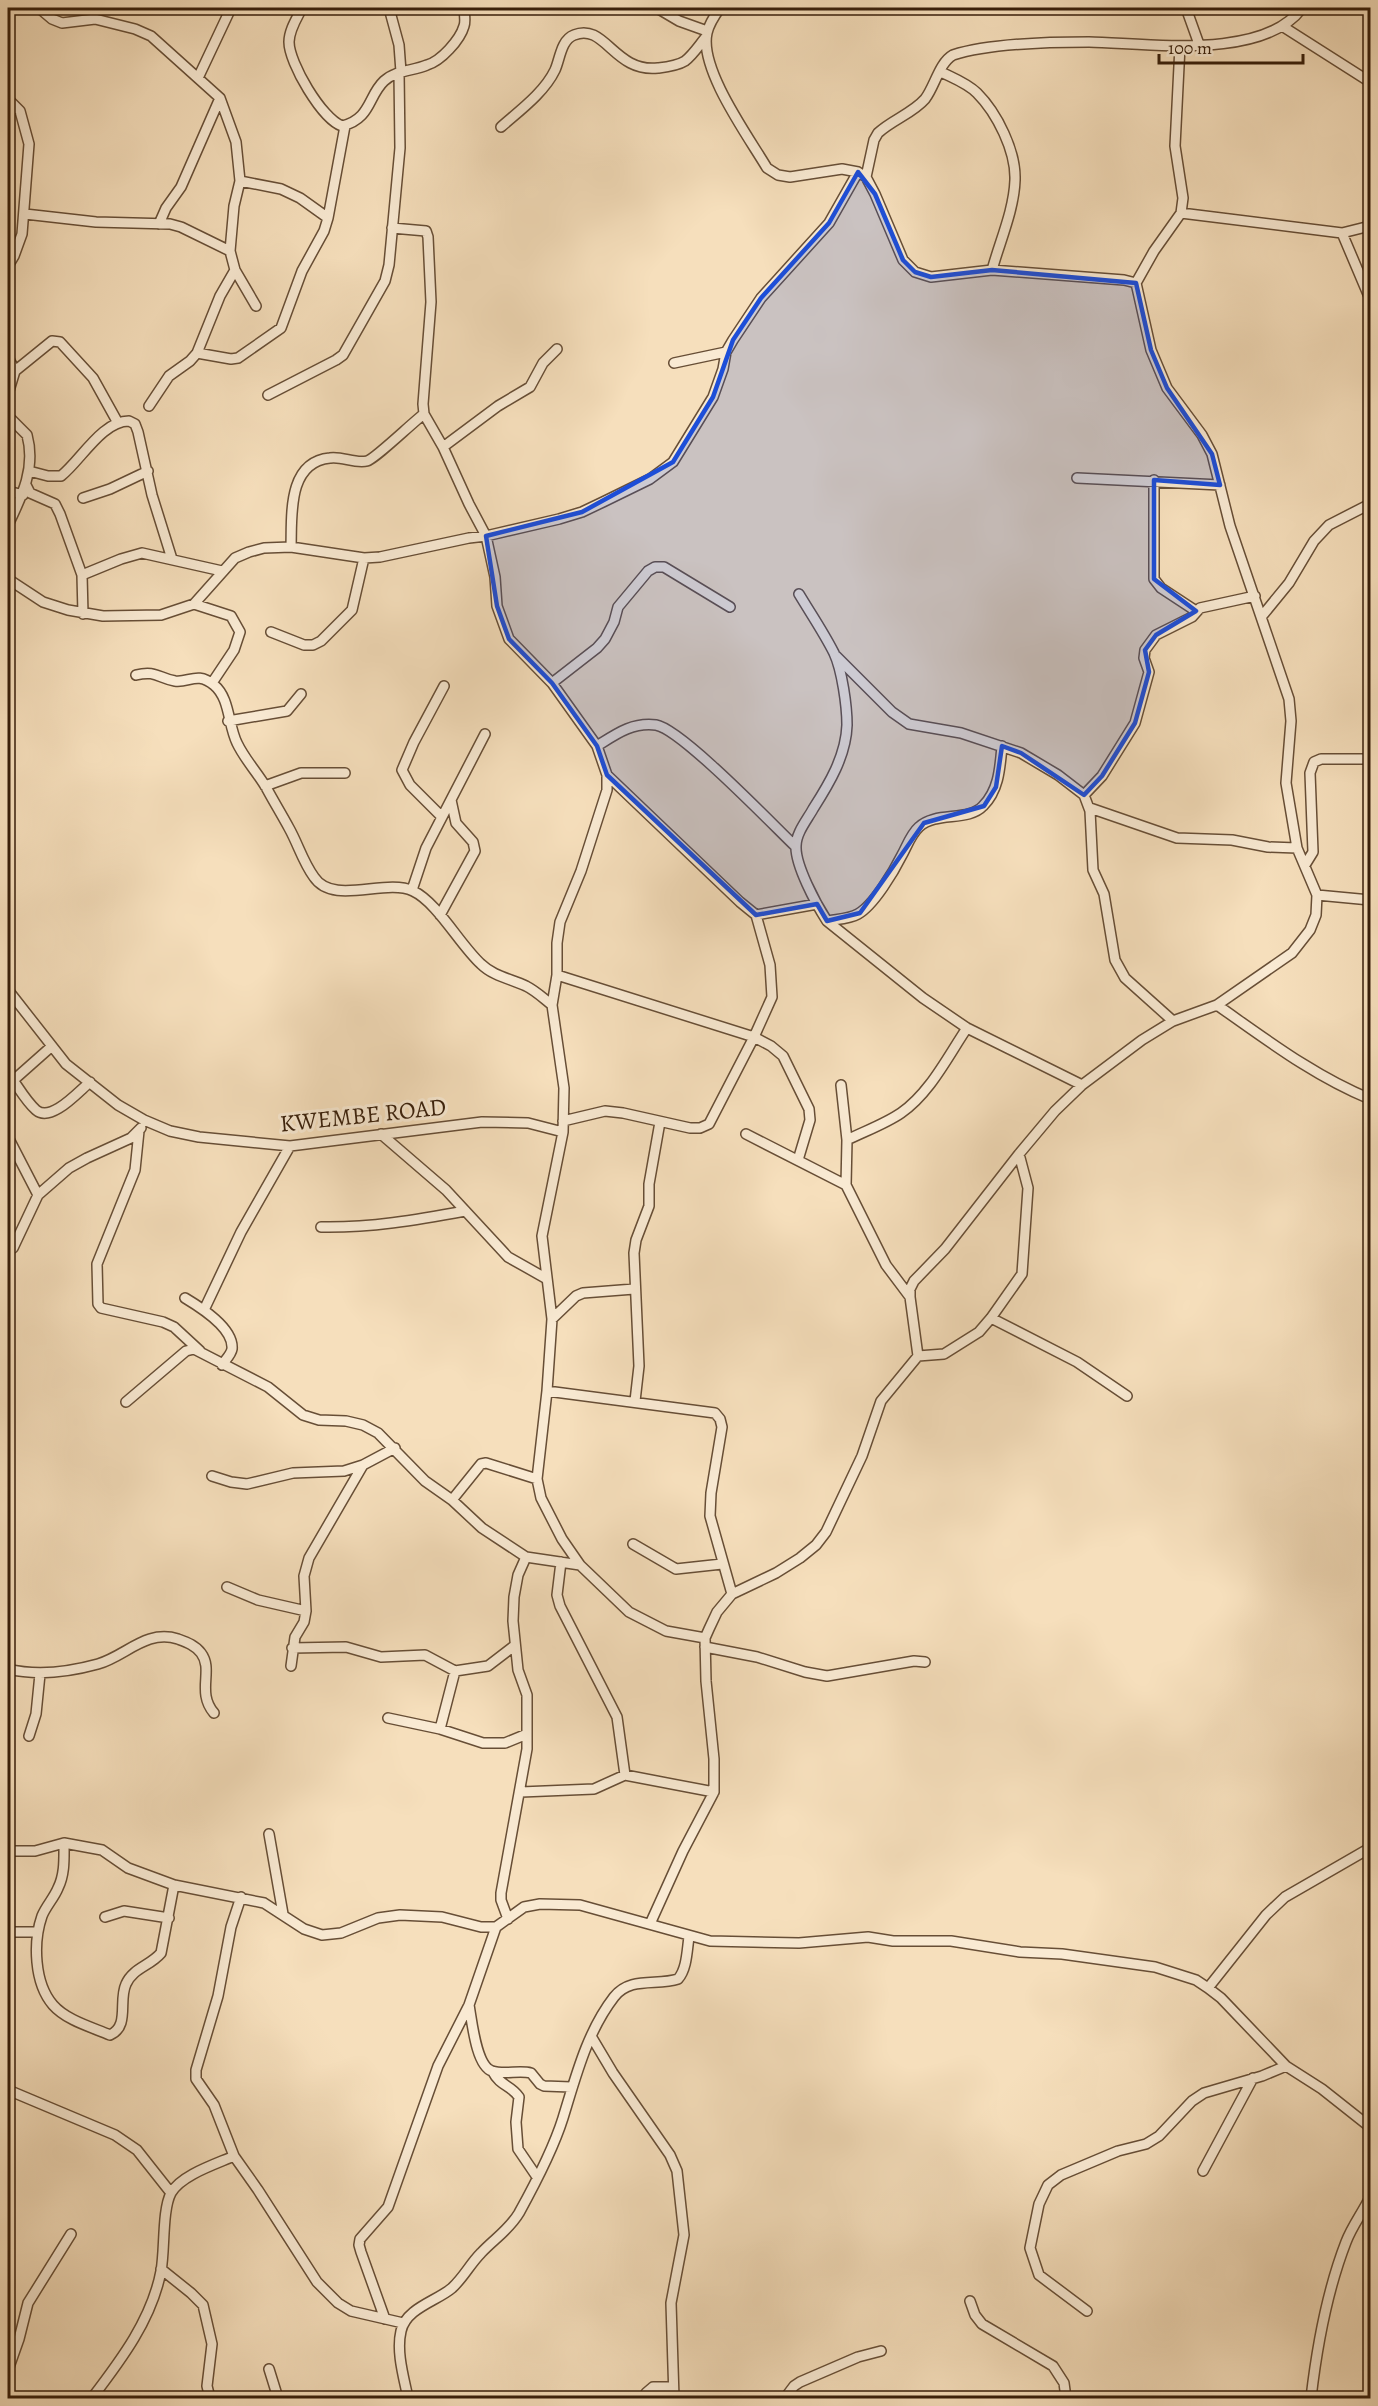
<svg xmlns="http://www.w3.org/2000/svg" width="1378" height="2406" font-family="Alegreya,serif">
<rect width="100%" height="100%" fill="#f6dfbc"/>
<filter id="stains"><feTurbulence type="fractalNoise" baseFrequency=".00333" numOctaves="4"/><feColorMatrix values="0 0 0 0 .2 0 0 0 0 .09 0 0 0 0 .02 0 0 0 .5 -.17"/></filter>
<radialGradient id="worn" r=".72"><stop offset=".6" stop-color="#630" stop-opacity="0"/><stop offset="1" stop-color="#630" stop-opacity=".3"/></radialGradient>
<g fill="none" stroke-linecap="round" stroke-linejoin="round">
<defs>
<path id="street" d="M39,8L52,19L62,23L95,19L135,29L151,36L220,98L236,142L240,181L234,206L230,251L235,270L256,306
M302,8C297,18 289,30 289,42C289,63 322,119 342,126C371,119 368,96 384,81C396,70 413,71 427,65C441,61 460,40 464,26C466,21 464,13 464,8
M389,8L399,45L401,72
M657,8L679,21L707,31
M1186,8L1200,47
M1282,26L1370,82
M941,72C953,78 967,83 977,93C997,113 1016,151 1015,180C1014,210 1000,241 992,270
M198,78L231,8
M8,99L20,111L29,144L22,234L14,256L8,266
M501,127C519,111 544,93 555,70C560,59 561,40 574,35C605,22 614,73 658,68C667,67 677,66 685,61C693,55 700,44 706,37
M866,177L874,140L878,133C892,120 913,113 925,99C935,86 939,63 953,55C990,43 1050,42 1089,42C1146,43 1263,61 1302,8
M240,181L281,189L300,198L328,218
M1181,213L1342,233L1370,226
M25,214L96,222L170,224L181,227L230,251
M159,224L166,208L181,187L220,98
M392,228L426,231L428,237L431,302L423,404L424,414L443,447L469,504L486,536L495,577L497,606L509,639L552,683L597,746L607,775V790L581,871L560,922L557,943V975L552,1005L564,1088L563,1132L542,1236L552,1319L547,1391L537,1479L541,1498L562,1539L580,1565L629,1612L666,1631L705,1638
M1342,233L1370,299
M1136,283L1154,251L1181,213L1183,198L1175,146L1180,46
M197,353L231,359L238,358L281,328L302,271L324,231L328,218L345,126
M8,357L15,371L8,394
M674,363L726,352
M15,371L52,341L60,342L93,378L118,423
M268,395L336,360L343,355L385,281L389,265L400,148L399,73
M149,406L169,376L190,361L197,353L220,296L235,270
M8,416L27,435C36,468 22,496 8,525
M443,447L498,406L530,387L543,363L557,349
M29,471L48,476H61C81,460 102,421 129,421L135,424L138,432L152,495L172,559
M1077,478L1220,485
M1154,480V579L1161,588L1196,611
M26,485L30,493L55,504L60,514L82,575L83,614
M8,491L23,495
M83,498L110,489L148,471
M291,547C292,516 287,462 330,458C342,456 355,464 367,461C375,459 413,422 424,414
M82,575L121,559L142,553L222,571
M8,579L43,602L68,610L103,616L161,615L194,604L235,558L249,552L264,548L291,547L364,558L380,557L469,538L486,536L559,519L582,512L603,502L650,479L673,462L713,397L723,369L726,352L733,340L761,298L829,223L858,172
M799,594C811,614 824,633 834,653C842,670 847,706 847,725C846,756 829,784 813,809C807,820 796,833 796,846C795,865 816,904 827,921L923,998L967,1028L1082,1085
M194,604L231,616L240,632L234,650L212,683
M1262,616L1289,583L1314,541L1329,525L1370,504
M271,632L304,645H313L321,641L352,610L364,558
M836,656L892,712L909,724L961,733L1021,753L1058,775L1084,795L1090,811L1093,870L1104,894L1115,960L1125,978L1173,1021
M136,675C156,670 158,678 175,681C189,683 197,671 214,685C230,698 228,725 237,743C245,760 258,773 267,789C274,802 282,815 289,828C298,844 303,862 314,877C333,906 385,878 413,891C437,902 460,945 481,964C493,976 511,979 526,986C536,991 543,998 552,1005
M552,683L597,648L605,639L614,622L618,607L648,571L655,567H664L730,607
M228,721L287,711L301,694
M597,746C616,734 632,722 656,725C681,729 772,824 795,846
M607,775L740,902L756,915L817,904
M265,786L301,773H345
M1084,795L1102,776L1135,723L1149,672L1144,658L1145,650L1156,635L1192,617L1200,608L1255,596
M1090,808L1177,838L1232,840L1268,847L1297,848
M441,816L410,785L402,770L414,742L444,686
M1305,865L1313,852L1310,773L1314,762L1321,759H1370
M412,890L426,848L485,734
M1317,895L1370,900
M440,915L475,851L473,842L456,823L451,800
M827,921C838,919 849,919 858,914C874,905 894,871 902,855C907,846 911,834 919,827C936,811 968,822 983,806C999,790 1000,768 1002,746
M557,975L754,1037L771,1046L783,1056L809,1109L810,1120L798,1160
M8,990L66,1064L118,1105L144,1120L170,1131L199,1137L290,1146L482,1122L528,1123L563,1132
M1217,1005C1267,1040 1314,1076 1370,1099
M13,1080C20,1090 27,1102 36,1110C51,1123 78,1092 90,1082
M8,1085L52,1046
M841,1085L847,1140L846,1185L886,1265L910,1297
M563,1121L605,1111L623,1113L690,1128H700L709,1124L754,1037L772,997L770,965L756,915
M139,1131L135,1170L97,1264L98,1304L101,1308L163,1322L174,1327L200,1351
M381,1134L446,1190L508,1257L547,1279
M746,1134L846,1185
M8,1137L38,1195
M847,1140C865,1131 885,1124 901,1113C930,1093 948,1056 967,1028
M321,1227C369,1228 417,1220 465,1211
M8,1246L13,1248L38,1195L69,1168L87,1158L131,1138L141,1128
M185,1298C200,1307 234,1328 232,1349C231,1355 225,1360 222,1365
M204,1310L241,1232L290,1146
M991,1318L1077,1362L1127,1396
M552,1319L576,1296L583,1293L634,1289
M918,1356L944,1354L979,1332L991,1318L1022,1274L1028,1188L1019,1154
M547,1391L715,1413L720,1419L722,1427L711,1493L710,1516L732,1594
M635,1401L639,1366L634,1253L636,1240L649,1206V1184L660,1122
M126,1402L186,1351L194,1349L268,1387L303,1415L319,1420L346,1421L363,1425L378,1433L425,1481L452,1500L482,1528L526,1557L580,1565
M212,1476L231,1482L247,1484L293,1473L344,1471L363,1465L395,1448
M452,1500L481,1464L486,1463L537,1479
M633,1544L676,1569L722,1564
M561,1562L557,1595L560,1606L617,1717L625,1775
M227,1587L258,1600L306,1611
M8,1589V1601
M705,1647L757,1657L805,1672L827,1676L914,1661L925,1662
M292,1648L346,1647L381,1657L425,1655L455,1671
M291,1666L295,1637L304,1622L306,1611L304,1576L309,1558L363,1465
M8,1669C37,1676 69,1672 98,1664C126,1656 146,1629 178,1639C186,1642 195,1645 201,1653C214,1670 196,1692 214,1713
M388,1718L440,1729L483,1743H505L527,1734
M440,1729L455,1671L488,1666L514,1646
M29,1736L36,1714L40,1674
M521,1792L594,1789L625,1775L714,1792
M269,1834L283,1914
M64,1843C64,1858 65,1874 58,1888C54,1898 46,1906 42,1916C33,1942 34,1983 53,2005C66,2020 91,2027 110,2035C130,2026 118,2001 126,1984C133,1968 150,1966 161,1953L174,1885
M8,1851H35L64,1843L102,1850L128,1868L174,1885L264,1903L304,1929L322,1935L341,1933L378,1918L400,1915L442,1917L481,1927H496L524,1907L540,1904L580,1905L710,1941L799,1943L868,1937L893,1941H951L1020,1952L1062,1954L1155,1967L1196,1980L1208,1988L1221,1998L1286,2066L1322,2089L1370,2127
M241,1897L231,1927L218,1996L196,2070V2079L214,2105L234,2156L258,2190L317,2282L338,2303L351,2311L403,2323
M105,1917L124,1911L169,1918
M508,1919L501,1900V1893L527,1749V1695L518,1670L513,1621L514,1597L518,1575L526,1557
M650,1924L683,1851L714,1792V1759L706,1681L705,1638L709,1629L717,1612L732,1594L776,1573L800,1558L816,1545L826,1532L862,1456L881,1401L918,1356L910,1297V1289L914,1281L945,1249L1019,1154L1055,1111L1082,1085L1142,1040L1173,1021L1217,1005L1292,953L1310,930L1316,915L1317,895L1297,848L1286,783L1291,721L1289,699L1230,526L1212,454L1202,435L1167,388L1151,350L1136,283L1124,280L992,270L931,277L915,272L903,260L875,194L866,177L858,172L842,169L790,177L778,175L767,168C748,136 699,69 707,33C709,24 715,15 720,8
M8,1932H38
M1208,1988L1266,1915L1285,1897L1370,1848
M469,2005C472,2021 476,2066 492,2071C504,2075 519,2070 531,2073L540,2084L544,2086L571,2087
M591,2036L613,2073L670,2155L677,2171L684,2235L671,2303L674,2398
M493,2072C500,2086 511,2085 519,2097L516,2122L518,2149L537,2177
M8,2090L115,2135L137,2150L171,2193
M1203,2171L1253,2078
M161,2269L191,2293L203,2305L212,2344L207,2386L210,2398
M970,2301L975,2315L982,2324L1053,2366L1064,2383L1066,2398
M1087,2311L1039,2275L1030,2248L1039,2204L1048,2185L1061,2175L1118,2151L1146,2144L1159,2136L1192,2101L1204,2093L1262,2076L1286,2066
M385,2319L361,2252L359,2245L360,2239L388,2207L438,2066L469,2005L496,1927
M269,2369L278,2398
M8,2370L19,2339L28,2303L71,2234
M92,2398C121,2360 152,2319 161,2271C165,2250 162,2210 171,2193C181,2175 216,2164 234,2156
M408,2398C404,2378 396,2352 401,2331C406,2308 437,2301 452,2288C464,2277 470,2264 481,2253C494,2239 509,2230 519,2213C535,2184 553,2150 563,2118C576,2076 587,2032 614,1997C630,1976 657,1986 678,1979C687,1969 687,1950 689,1937
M646,2398V2393L653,2387H673
M785,2398L794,2386L800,2382L858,2357L881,2351
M1311,2398C1317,2346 1327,2291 1346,2242C1352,2226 1363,2212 1370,2197"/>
</defs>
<use href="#street" stroke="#674e36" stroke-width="12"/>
<use href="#street" stroke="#f9ead3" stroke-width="9"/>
</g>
<path fill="#1d4ed8" fill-opacity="0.2" stroke="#1d4ed8" stroke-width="4.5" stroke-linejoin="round" d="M858,172L875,194L903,260L915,272L931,277L992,270L1136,283L1151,350L1167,388L1212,454L1220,485L1154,480V579L1196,611L1156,635L1145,650L1149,672L1135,723L1102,776L1084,795L1021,753L1002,746L996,787L984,806L924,823L860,913L827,921L817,904L756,915L607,775L597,746L552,683L509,639L497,606L486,536L582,512L673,462L713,397L733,340L761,298L829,223Z"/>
<g text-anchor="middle" stroke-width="6" stroke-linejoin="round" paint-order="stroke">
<g font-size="24" fill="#371e0a" stroke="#f9ead3">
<text transform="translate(363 1115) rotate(-6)" y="8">KWEMBE ROAD</text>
</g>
</g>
<rect width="1378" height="2406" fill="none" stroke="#f6dfbc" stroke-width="30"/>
<rect x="9" y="9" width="1360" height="2388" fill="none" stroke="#371e0a" stroke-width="3"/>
<rect x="15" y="15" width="1348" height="2376" fill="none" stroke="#371e0a" stroke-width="1.5"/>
<path d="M1159 54v9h144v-9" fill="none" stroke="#371e0a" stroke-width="3"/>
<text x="1168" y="54" font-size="18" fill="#371e0a" stroke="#f9ead3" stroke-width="4.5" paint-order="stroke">100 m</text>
<rect width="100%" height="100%" filter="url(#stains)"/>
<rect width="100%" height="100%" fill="url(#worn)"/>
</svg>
